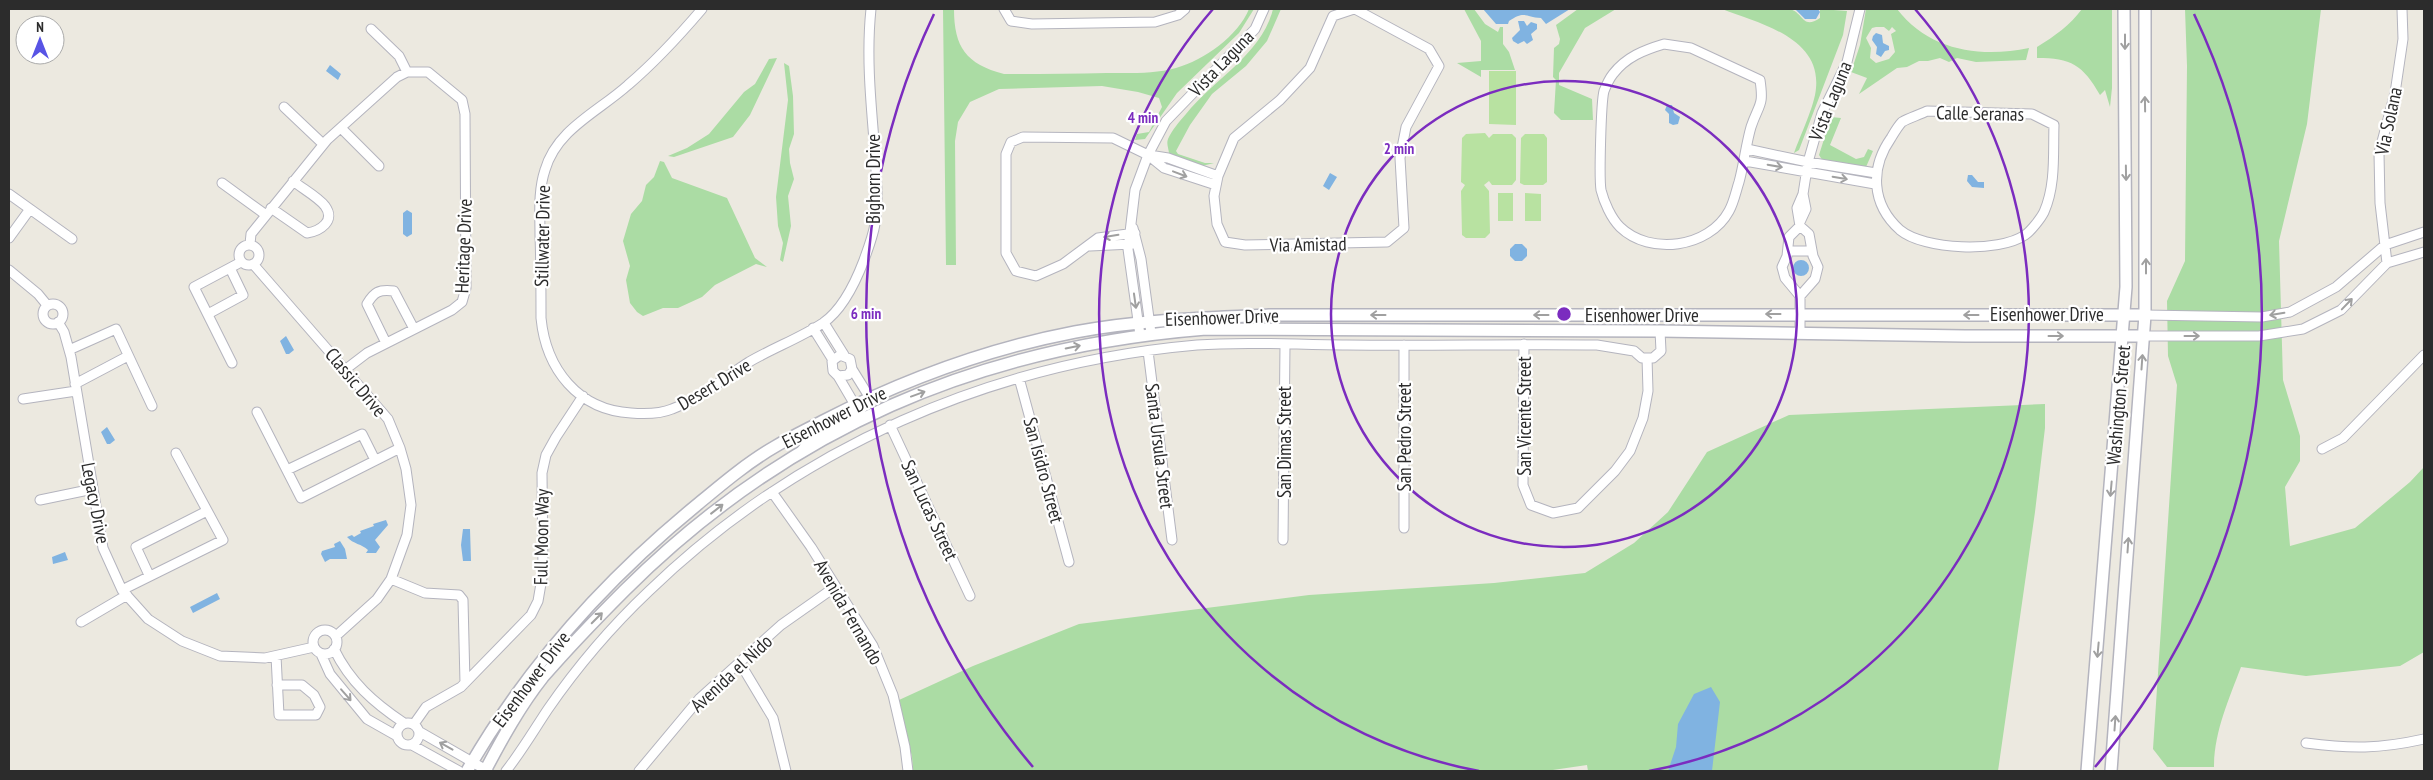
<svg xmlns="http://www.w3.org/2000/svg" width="2433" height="780" font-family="'PT Sans Narrow',sans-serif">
<rect width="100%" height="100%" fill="#ece9e0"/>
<path fill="#abdca4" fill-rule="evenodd" d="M943,9H954C954,47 966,64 1004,74C1038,74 1073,74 1107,73C1129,73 1155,74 1176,68C1204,60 1238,36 1249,9H1254L1239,33L1177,93L1145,139L1135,140L1137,134L1149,132L1162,107L1159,98L1138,92L1102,86L999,89L970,102L958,122L955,141L956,265H946Z
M1273,9H1281L1267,41L1246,66L1212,94L1190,125L1176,151L1178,154L1205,163H1214L1202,166L1169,154C1169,149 1166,144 1168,139C1172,130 1179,122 1186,114C1214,79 1262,54 1273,9Z
M1464,9H1474L1485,24L1498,32L1500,27H1503V44L1509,52L1515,70H1481V77L1457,63L1481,61V41Z
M1578,9H1616L1585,28L1559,73V85L1592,99L1593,120H1561L1554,113L1556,80L1553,77L1554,48L1559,44L1560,39L1556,25Z
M1722,9C1735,9 1780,6 1790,9C1804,13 1802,30 1820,18V9L1847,11L1843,35L1799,150L1794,153C1800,136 1815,105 1816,88C1821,37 1758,23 1722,9Z
M1866,9H1897C1929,51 1981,58 2029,48L2026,60L1976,62L1957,58L1949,62L1940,58L1928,61H1919L1907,67L1897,68L1859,94L1867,78L1851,72L1860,45ZM1876,27H1884L1889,31L1892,27L1896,31L1891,34L1895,52L1889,59L1876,63L1870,58L1871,48L1866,38L1872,28Z
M2082,9H2112V88L2110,107L2105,90L2100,95C2083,65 2071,58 2037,58V47C2055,36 2070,25 2082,9Z
M2185,9H2321L2307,124L2279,241L2283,380L2300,436V461L2285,487L2290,546L2355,528L2410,482L2424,467V652L2400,666L2306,676L2241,667C2229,699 2214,732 2214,767H2167L2153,749L2177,385L2168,356L2167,301L2185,261L2187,66Z
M777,58L750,115L733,137L674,157L668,156L687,148L709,134L744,92L755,84L769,59Z
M784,63L789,66L793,96L794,134L789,149L790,163L794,179L788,196L791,226L783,262L780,260L783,243L778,226L776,197L788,100Z
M1831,117L1841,118L1830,145L1856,159L1864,157L1868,149L1873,151L1866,167L1823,161L1819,155Z
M660,161L664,162L672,178L727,198L755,258L767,267L756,264L715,285L702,297L678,308H663L643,316L637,312L630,303L626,280L630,266L623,241L631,214L642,201L646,185L654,177Z
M2045,404V428L2035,512L1998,771H1588L1587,765L1546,771H913L912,757L899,700L973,666L1079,624L1309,595L1494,583L1585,573L1634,543L1668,512L1707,452L1789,415Z"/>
<path fill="#b8e2a1" d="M1489,71H1516V125L1489,124Z
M1485,133L1489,138L1493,134H1512L1516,138V180L1512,185H1492L1489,181L1484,185L1489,191L1490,233L1485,238H1466L1462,235L1461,191L1465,185L1461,182L1462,138L1466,134Z
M1525,134H1544L1547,138V182L1543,185H1524L1520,183L1521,138Z
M1498,193H1513V221H1498Z
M1525,193L1541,194V221H1525Z"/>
<path fill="#80b3e1" d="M1483,9H1570L1546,24L1541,18C1525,17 1525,10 1509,21L1508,24H1496Z
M1795,9H1818L1820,12L1816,19H1805Z
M1518,21H1524L1527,26L1531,22L1537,24V29L1531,34L1533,40L1527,44L1524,41L1518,44L1513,41L1512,38L1520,30Z
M1876,33L1882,35L1883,43L1889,46V50L1885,51L1881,57L1876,54L1877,47L1872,40L1873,36Z
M330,65L341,74L338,80L326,71Z
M1667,105H1672L1674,113L1680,117L1678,124L1673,125L1669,123V114L1665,110Z
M1330,173L1337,177L1329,190L1323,186Z
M1968,175H1972L1978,182H1984V188L1972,187L1967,181Z
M407,210L412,213V234L407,237L403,234V213Z
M1515,244H1522L1527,249V256L1522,261H1515L1510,256V249Z
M1793 268a8 8 0 1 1 16 0a8 8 0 1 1-16 0Z
M286,336L294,350L289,354H286L280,341Z
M107,427L115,440L110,444H107L101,432Z
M386,520L388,525L375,540L380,547L376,553H366L368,550C362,544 353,544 347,537L352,535L354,537L361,533L360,531L374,526L373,524Z
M463,529H470L471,561H463L461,545Z
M340,541L345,549L347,559H330L325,562L321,554L322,551L335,547L334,544Z
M65,552L68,560L53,564L52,557Z
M217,593L220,599L193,613L190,607Z
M1711,687L1720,702L1712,771H1668L1676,747L1678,724L1694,694Z"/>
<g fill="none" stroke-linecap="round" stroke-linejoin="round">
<defs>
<path id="minor" d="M702,9C679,36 655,62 628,85C598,112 557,129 545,170C538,191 540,213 540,235C541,262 541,290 541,318C546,369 578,410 631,413C644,414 660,414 672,409C701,398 724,378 749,362C773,348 800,338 823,323C842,310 856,281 864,260C868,249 873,236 875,224C879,201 876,175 875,152C871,104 866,56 871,9
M1004,9L1011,21L1032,24L1155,22L1178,15L1185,9
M1354,9L1333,16L1310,68L1280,100L1234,138L1218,176L1214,196L1217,224L1225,242L1245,245L1387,242L1404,228L1400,158L1406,127L1439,66L1429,49L1355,9
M371,29L399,56L407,72
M1664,44L1691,48L1760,80C1764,107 1759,103 1751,127C1746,144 1744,164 1739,182C1736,191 1734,202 1729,211C1709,248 1650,256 1620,227C1611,218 1604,202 1601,190C1599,178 1601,102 1604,91C1606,86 1609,79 1613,74C1626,57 1644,50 1664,44Z
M284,107L323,144
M1927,111L2032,114L2054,125C2053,153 2056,185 2044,212C2041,218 2031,231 2025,235C1999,253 1924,250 1900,230C1871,204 1870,168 1891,138C1894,133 1898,126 1902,122C1909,118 1919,115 1927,111Z
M341,128L379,166
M1747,149L1808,162L1876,173
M1149,155L1168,158L1218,176
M1745,161L1875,184
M222,183L266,215
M9,194L72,239
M271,208L307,233C320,231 336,221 325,206C318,197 303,189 293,181
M1800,222L1806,209L1803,194
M1800,226L1797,208L1803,194L1808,162L1822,113L1847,62L1860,9
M1133,228L1141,259L1151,333
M1135,233L1098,238L1063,264L1036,276L1016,271L1006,253V154L1011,142L1023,137L1113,138L1148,155L1164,168L1216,185
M9,238L30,209
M250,244L251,234L327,140L397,77L407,72H428L462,100L465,114L466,288L462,302L452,310L367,353L346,369
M239 255a10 10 0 1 1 20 0a10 10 0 1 1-20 0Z
M1090,246L1132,244
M1788,251H1812
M2387,263L2380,203L2379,153L2395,93L2403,39L2402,9
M253,264L388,419L400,448L406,469L411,505L407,535L391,579L377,599L336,636
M9,270L38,294L47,305
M1800,296L1815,279L1818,267L1813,256L1809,234L1800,226L1789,237L1787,256L1782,267L1785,278L1800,296V333
M43 314a10 10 0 1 1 20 0a10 10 0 1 1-20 0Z
M208,314L243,295L230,268
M2145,315L2262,317L2290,312L2336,287L2385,245L2424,232
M58,322L64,332L71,357L103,548L122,590L148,619L182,641L220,656L265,658L314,647
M824,323L844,355
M813,328L833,360
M1140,335L1128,249L1135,190L1148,155L1166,121L1255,29L1264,9
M2144,336H2259L2303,329L2341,310L2387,263L2424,252
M386,343L367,304C374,292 379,289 394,291L414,329
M1524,344L1523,485L1531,505L1553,513L1578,508L1615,471L1630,451L1643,418L1648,391L1647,358
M1404,345V528
M69,350L116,329L152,406
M1148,351L1172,540
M232,363L194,287L241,262
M852,369L848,375L838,376L833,371L832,361L840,355L850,359L852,369L870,398
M838,376L855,405
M1019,378L1069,562
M75,384L128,356
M23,399L76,391
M257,412L301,498L400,448
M890,425L970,596
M2322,449L2343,438L2424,355
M287,470L362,434L375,460
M772,492L811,547L873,646L893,695L905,747L908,771
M40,500L93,489
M1283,540L1285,345
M149,575L136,547L207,511
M391,579L425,593L459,595L463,600L465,683
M122,590L223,540L176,453
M81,622L127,595
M313 642a12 12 0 1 1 24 0a12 12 0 1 1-24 0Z
M334,649C350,682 374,703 404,723
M321,654L330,674L367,719L397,736
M276,656L279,715H316L320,707L314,695L302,685H277
M740,663L773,718L786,771
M397 734a11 11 0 1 1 22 0a11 11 0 1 1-22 0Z
M414,724L426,707L461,687L531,615L538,601L543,572L542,473L546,455L556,437L583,396
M420,732L488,771
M2306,743C2351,749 2379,749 2424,739
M412,745L459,771
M506,771C521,752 534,730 548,709C577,667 612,626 649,591C798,447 991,363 1197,345C1246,341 1297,345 1347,345C1430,346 1513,344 1597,345L1634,351L1642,358H1653L1661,351L1660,331
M639,771L700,698L781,625L835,587"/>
<path id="tertiary" d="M802,451L813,436L861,409L870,398"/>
<path id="secondary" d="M467,771C526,668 606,579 698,504C722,484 748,462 776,446C791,437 808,429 823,421C903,380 986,349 1075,332C1139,320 1203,318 1269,315H2145
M485,771C502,739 520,706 543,677C569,647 597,618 625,590C788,428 978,347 1206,329L1660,331L1965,336H2144
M2087,771L2126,287L2124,9
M2111,771L2145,315V9"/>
</defs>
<use href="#minor" stroke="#b4b4be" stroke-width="11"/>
<use href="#tertiary" stroke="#b4b4be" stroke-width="12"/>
<use href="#secondary" stroke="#b4b4be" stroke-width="14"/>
<use href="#minor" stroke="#fff" stroke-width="9"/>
<use href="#tertiary" stroke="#fff" stroke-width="10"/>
<use href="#secondary" stroke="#fff" stroke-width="11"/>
</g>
<defs><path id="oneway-shaft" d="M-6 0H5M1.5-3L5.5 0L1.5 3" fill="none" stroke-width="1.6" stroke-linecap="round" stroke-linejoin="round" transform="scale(1.25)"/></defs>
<g stroke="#a0a0a0">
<use href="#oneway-shaft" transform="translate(2125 42) rotate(90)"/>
<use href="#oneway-shaft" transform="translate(2145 104) rotate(-91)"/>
<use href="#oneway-shaft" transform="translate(1775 166) rotate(10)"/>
<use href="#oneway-shaft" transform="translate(2126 173) rotate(89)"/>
<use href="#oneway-shaft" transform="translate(1180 174) rotate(21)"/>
<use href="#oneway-shaft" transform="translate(1840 178) rotate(10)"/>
<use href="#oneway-shaft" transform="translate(1111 236) rotate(171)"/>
<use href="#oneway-shaft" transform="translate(2146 266) rotate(-90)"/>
<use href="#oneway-shaft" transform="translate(1135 301) rotate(82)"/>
<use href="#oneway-shaft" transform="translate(2347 304) rotate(-46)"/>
<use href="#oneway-shaft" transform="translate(1773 314) rotate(180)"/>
<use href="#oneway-shaft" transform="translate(2277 314) rotate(171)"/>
<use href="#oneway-shaft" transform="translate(1378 315) rotate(180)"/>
<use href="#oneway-shaft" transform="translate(1541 315) rotate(180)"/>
<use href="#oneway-shaft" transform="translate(1971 315) rotate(180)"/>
<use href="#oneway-shaft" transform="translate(2056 336)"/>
<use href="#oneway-shaft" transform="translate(2192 336)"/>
<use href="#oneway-shaft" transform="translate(1073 347) rotate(-11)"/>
<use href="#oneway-shaft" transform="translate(2142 362) rotate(-86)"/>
<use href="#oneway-shaft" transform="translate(918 394) rotate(-20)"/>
<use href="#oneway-shaft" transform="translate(2111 489) rotate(95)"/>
<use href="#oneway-shaft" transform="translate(717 509) rotate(-38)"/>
<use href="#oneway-shaft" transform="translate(2128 545) rotate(-86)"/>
<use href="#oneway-shaft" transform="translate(597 618) rotate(-45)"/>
<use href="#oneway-shaft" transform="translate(2098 650) rotate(95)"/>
<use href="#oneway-shaft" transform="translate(346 695) rotate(49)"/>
<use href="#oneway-shaft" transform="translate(2115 723) rotate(-86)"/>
<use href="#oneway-shaft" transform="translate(446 746) rotate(-151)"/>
</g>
<g fill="none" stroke="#7b2cbf" stroke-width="2.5">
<circle cx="1564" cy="314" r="233"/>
<path d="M1479 771A465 465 0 0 1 1213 9M1915 9A465 465 0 0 1 1649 771"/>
<path d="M1033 767A698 698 0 0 1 934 14M2194 14A698 698 0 0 1 2095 767"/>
</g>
<g text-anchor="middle" stroke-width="4.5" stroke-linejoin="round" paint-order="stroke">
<g font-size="19" fill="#2c2c2c" stroke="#fff">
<text transform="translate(1221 63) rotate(-46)" y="7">Vista Laguna</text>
<text transform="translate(1830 101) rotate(-68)" y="7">Vista Laguna</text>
<text transform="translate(1980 113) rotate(1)" y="7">Calle Seranas</text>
<text transform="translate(2388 121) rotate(-78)" y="7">Via Solana</text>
<text transform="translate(873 179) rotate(-90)" y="7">Bighorn Drive</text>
<text transform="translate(542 236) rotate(-89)" y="7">Stillwater Drive</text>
<text transform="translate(1308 244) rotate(-1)" y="7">Via Amistad</text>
<text transform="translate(463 246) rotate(-88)" y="7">Heritage Drive</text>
<text x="2047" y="321">Eisenhower Drive</text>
<text x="1642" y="322">Eisenhower Drive</text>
<text transform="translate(1222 317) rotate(-2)" y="7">Eisenhower Drive</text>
<text transform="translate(356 382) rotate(50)" y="7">Classic Drive</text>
<text transform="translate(714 384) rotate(-31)" y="7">Desert Drive</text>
<text transform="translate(2118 405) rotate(-85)" y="7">Washington Street</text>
<text transform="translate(1524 416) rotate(-90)" y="7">San Vicente Street</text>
<text transform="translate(834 417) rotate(-27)" y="7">Eisenhower Drive</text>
<text transform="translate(1404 437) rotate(-90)" y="7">San Pedro Street</text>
<text transform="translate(1284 442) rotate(-90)" y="7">San Dimas Street</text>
<text transform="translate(1160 446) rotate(83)" y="7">Santa Ursula Street</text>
<text transform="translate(1044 470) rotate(75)" y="7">San Isidro Street</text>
<text transform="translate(96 503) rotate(79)" y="7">Legacy Drive</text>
<text transform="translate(930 510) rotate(65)" y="7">San Lucas Street</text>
<text transform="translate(541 537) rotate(-89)" y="7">Full Moon Way</text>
<text transform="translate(849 612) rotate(60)" y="7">Avenida Fernando</text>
<text transform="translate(731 673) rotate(-43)" y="7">Avenida el Nido</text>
<text transform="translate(531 679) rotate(-53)" y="7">Eisenhower Drive</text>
</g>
</g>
<circle cx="1564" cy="314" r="8" fill="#7b2cbf" stroke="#fff" stroke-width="2.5"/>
<g font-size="15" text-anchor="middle" font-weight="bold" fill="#7b2cbf" stroke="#fff" stroke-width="4.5" stroke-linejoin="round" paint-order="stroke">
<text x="1143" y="123">4 min</text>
<text x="1399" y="154">2 min</text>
<text x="866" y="319">6 min</text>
</g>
<rect width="2433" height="780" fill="none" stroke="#2c2c2c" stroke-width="20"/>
<g transform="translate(40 40)"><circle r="24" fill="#ffffff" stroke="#ababab"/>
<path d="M0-4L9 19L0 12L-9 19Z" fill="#5854e5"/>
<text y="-8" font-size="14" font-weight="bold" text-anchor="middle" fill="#2c2c2c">N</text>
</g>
</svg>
